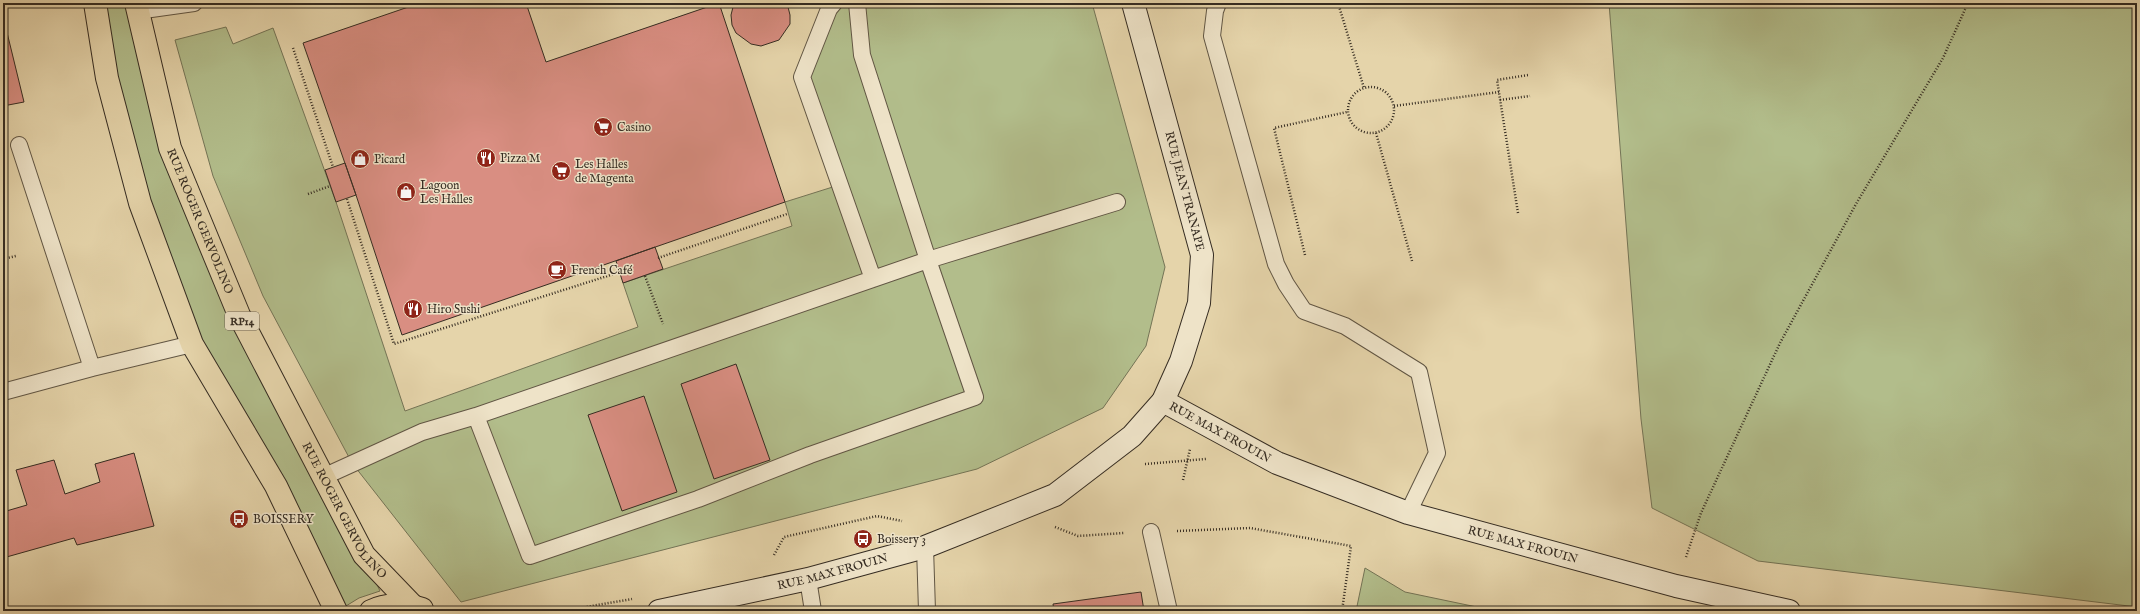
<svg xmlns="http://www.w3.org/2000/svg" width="2140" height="614" font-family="'IM FELL English',serif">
<rect width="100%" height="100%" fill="#e5d4aa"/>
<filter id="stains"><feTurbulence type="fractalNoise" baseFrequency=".005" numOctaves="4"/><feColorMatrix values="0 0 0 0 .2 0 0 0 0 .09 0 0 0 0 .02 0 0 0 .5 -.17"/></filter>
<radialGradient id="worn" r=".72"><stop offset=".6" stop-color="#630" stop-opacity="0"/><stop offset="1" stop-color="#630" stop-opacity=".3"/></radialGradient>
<path fill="#b2bd8b" stroke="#747456" d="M95,3H136L170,148L380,591L359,598L346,606L322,581L192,344L140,203Z
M848,3H1092L1165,267L1146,346L1103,408L977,469L461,602L352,463L263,296L213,176L175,40L226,27L233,44L273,28L336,202L405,411L638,327L623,283L792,226L785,202L839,185L802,77L829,9Z
M1609,3H2137V607L1758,561L1652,508L1641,419Z
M1365,568L1405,592L1496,611H1356Z"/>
<path fill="#d98e82" stroke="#352c22" d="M420,3H526L546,62L719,3L785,202L402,335L356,195L303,43Z
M734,3H787L790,15V24L779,40L761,46L751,44L736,33L732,25L731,15Z
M3,16L24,102L3,106Z
M345,163L356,195L336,202L325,170Z
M655,247L663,269L623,283L616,261Z
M3,312L6,327H3Z
M736,364L770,460L714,479L681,384Z
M644,396L677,492L622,511L588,415Z
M134,453L154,526L77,545L74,538L3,558V512L27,505L16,470L54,460L65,494L100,482L95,464Z
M1141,592L1144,611H1054L1053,604Z"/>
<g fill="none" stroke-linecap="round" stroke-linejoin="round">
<defs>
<path id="lane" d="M834,3L829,9L802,77L873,279
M1218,3L1215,11L1212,36L1276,264L1286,284L1304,311L1345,326L1419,372L1437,453L1408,513
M137,11L194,3
M19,145L92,368
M3,392L92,368L192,344
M476,416L928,260L862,55L857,3
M323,477L422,432L476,416L530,556L698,499L810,455L975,397L928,260L1117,202
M1151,532L1169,611
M925,547L927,611
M808,579L813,611"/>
<g id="secondary">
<path id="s1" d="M1163,401L1277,463L1408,513L1676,586L1789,611"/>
<path id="s2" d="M659,611L808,579L925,547L1055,495L1132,436L1163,401L1181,361L1199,303L1202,255L1133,3"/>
</g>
<g id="primary">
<path d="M95,3L107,78L140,203L192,344L276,486L336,611"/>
<path id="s3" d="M136,3L170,148L239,315L364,555L414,607"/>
<path d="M371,611C386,603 407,604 422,609"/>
</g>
</defs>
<use href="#lane" stroke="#615644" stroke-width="18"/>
<use href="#secondary" stroke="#352c22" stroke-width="24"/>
<use href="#primary" stroke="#352c22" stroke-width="24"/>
<path stroke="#352c22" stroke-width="2.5" stroke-dasharray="1 2" stroke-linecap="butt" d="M1338,3L1364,88
M293,48L333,167
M1348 110a23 23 0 1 1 46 0a23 23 0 1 1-46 0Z
M1500,100L1530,96
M1394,106L1499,92
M1376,133L1412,261
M308,194L330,186
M347,199L394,344L620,272
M1518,213L1497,80L1528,75
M1305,255L1274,128L1347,112
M658,258L787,214
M3,259L16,256
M645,276L663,324
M1145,464L1206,459
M1183,480L1190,449
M1055,527L1078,536L1124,533
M1177,531L1250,528L1351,546L1342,611
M774,555L784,537L877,516L902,521
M1686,557L1701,513L1780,343L1856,204L1943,58L1968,3
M467,610L580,608L632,599"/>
<use href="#lane" stroke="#eee3c8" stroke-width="16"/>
<use href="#secondary" stroke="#eee3c8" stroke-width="22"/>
<use href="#primary" stroke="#e5d4aa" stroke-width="22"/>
</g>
<defs>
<symbol id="supermarket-disc" viewBox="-11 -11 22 22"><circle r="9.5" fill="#8f2418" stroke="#eee3c8"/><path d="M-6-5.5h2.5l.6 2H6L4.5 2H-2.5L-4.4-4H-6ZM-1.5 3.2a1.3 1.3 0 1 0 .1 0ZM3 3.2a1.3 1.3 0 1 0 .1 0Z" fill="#fff"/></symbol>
<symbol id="restaurant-disc" viewBox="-11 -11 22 22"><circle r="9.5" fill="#8f2418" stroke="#eee3c8"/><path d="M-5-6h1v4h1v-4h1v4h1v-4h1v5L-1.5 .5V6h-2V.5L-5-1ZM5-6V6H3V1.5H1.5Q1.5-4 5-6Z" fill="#fff"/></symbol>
<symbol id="shop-disc" viewBox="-11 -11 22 22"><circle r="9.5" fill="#8f2418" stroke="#eee3c8"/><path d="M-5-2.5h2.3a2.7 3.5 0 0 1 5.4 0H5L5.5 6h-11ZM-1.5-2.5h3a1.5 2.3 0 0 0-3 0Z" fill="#fff"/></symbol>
<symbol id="cafe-disc" viewBox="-11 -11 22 22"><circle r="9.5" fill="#8f2418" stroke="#eee3c8"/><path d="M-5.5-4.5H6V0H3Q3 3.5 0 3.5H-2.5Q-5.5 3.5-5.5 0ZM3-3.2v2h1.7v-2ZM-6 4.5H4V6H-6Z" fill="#fff"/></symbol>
<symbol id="bus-disc" viewBox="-11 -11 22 22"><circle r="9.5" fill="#8f2418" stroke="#eee3c8"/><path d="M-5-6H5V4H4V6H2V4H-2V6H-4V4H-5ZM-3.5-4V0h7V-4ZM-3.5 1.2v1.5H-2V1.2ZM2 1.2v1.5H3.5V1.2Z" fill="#fff"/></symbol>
</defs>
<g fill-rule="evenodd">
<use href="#supermarket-disc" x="592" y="116" width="22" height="22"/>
<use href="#restaurant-disc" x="475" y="147" width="22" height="22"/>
<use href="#shop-disc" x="349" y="148" width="22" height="22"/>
<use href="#supermarket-disc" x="550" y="160" width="22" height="22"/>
<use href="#shop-disc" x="395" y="181" width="22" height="22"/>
<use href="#cafe-disc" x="546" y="259" width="22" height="22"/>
<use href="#restaurant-disc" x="402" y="298" width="22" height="22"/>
<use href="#bus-disc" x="228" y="508" width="22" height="22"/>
<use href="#bus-disc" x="852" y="528" width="22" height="22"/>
</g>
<g text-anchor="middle" stroke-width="3" stroke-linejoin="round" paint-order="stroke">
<rect fill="#eee3c8" stroke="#6c6354" stroke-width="1" x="225" y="312" width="34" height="18" rx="3"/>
<g font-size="11" font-weight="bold" fill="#352c22">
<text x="242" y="325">RP14</text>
</g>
<g font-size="12" fill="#352c22" stroke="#eee3c8" text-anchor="start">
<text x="617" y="131">Casino</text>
<text x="500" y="162">Pizza M</text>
<text x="374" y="163">Picard</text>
<text x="575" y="168">Les Halles<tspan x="575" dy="14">de Magenta</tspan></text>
<text x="420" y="189">Lagoon<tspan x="420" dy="14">Les Halles</tspan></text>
<text x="571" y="274">French Café</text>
<text x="427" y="313">Hiro Sushi</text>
<text x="253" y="523">BOISSERY</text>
<text x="877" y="543">Boissery 3</text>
</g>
<g font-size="12" fill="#352c22" stroke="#eee3c8">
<text transform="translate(1185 191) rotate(75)" y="4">RUE JEAN TRANAPE</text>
<text dy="4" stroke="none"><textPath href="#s3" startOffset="228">RUE ROGER GERVOLINO</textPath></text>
<text dy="4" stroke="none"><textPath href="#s1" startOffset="65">RUE MAX FROUIN</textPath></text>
<text dy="4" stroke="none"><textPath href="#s3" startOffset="552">RUE ROGER GERVOLINO</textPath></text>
<text dy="4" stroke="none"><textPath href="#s1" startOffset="389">RUE MAX FROUIN</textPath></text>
<text dy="4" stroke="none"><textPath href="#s2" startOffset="178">RUE MAX FROUIN</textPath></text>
</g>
</g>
<rect width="2140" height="614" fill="none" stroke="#e5d4aa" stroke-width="16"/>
<rect x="4" y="4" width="2132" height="606" fill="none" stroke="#352c22" stroke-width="2"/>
<rect x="8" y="8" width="2124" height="598" fill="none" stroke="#352c22"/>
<rect width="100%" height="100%" filter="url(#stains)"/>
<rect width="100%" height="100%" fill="url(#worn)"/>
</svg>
